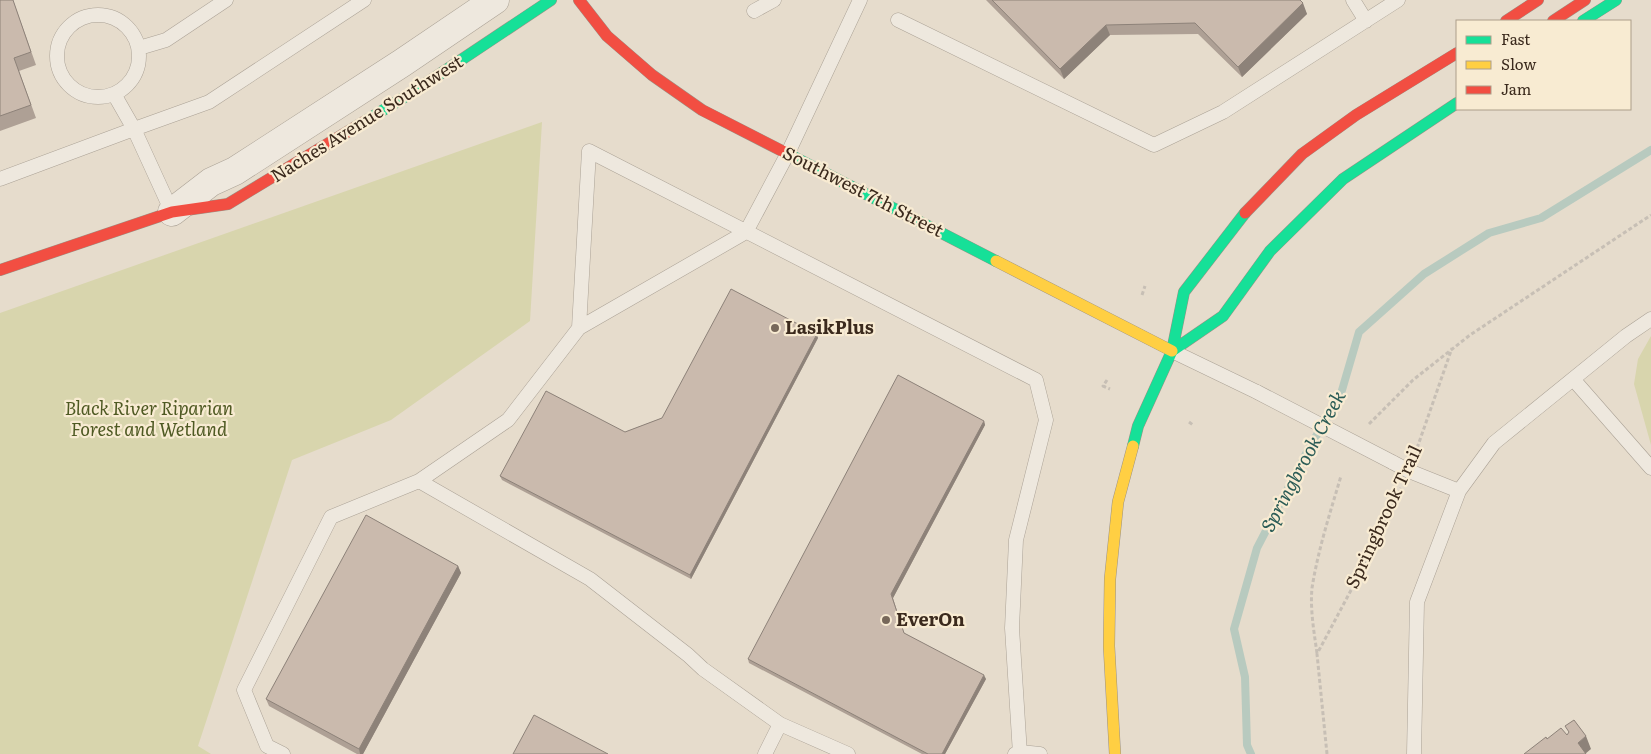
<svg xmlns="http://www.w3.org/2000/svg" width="1651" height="754" font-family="Literata,serif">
<rect width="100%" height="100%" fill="#e6dccc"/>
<path fill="#d8d5ad" d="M542,122L530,321L391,420L292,460L198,746L211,754H0V313Z
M1651,336V445L1634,384L1638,359Z"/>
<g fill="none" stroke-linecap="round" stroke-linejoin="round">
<path stroke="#b8cabf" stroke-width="8" d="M1251,754L1247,745L1245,677L1234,629L1257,548L1310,446L1340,397L1359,332L1424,274L1489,233L1541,218L1651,150"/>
<defs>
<path id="lane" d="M1353,0L1366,21
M754,11L774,0
M57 56a41 41 0 1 1 82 0a41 41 0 1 1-82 0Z
M898,20L1154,145L1223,112L1398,0
M139,48L166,40L226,0
M114,94L134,129L209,102L364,0
M0,179L134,129L172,212
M579,328L746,232L788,153L860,0
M1172,351L1257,392
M1573,379L1651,468
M1392,462L1409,471L1459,491
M419,481L590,579L688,655L703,669L780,724L848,754
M283,754L267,746L244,690L331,517L419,481L508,420L579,328L589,151L1036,380L1046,420L1016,540L1012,628L1020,754
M765,754L780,724
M1015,754L1020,752L1040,754
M1414,754L1417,602L1459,491L1494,443L1626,336L1651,319"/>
<path id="street" d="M172,212L211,182L235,171L402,63L495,0"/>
<path id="fast" d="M1583,21L1616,0
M367,120L416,90L551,0
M792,156L996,261
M1172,351L1223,316L1270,251L1343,179L1457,103
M1133,446L1138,426L1172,351L1184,292L1245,213"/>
<path id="slow" d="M996,261L1172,351
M1115,754L1109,646L1110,579L1118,502L1133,446"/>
<path id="jam" d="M579,0L607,36L652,75L702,110L792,156
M1506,21L1538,0
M1553,21L1585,0
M1245,213L1302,154L1356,115L1457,53
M0,270L172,212L228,204L367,120"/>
</defs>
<use href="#lane" stroke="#aba296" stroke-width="15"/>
<use href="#street" stroke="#aba296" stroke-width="29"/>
<use href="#fast" stroke="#9b9185" stroke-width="12"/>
<use href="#slow" stroke="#9b9185" stroke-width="12"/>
<use href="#jam" stroke="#9b9185" stroke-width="12"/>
<path stroke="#c7bfb5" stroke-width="3" stroke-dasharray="4 2.5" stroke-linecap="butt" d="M1142,295L1145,286
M1107,380L1103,386L1110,389
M1189,422L1193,425
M1369,424L1413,380L1470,335L1651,215
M1415,454L1452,348
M1317,653C1314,632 1310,609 1312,588C1318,550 1330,513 1341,476
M1327,754L1317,654L1357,579L1401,488"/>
<use href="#lane" stroke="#eee8de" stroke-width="14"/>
<use href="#street" stroke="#eee8de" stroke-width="28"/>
<use href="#fast" stroke="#16e098" stroke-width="11"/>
<use href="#slow" stroke="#ffcf43" stroke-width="11"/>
<use href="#jam" stroke="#f24e42" stroke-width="11"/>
<defs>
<path id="lane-bridge" d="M1257,392L1392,462"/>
</defs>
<use href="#lane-bridge" stroke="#aba296" stroke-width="15" stroke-linecap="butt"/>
<use href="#lane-bridge" stroke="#eee8de" stroke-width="14"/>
</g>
<path fill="#aea095" d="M0,0H13L36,65L19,71L36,118L0,131Z
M986,0H1300L1307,14L1242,77L1198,34L1110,35L1064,79Z
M818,338L691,579L502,480L500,476L625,432L662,418Z
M984,421L985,425L893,598L904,633L986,679L945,754H922L749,663L748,659Z
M458,566L461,573L363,754H357L269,706L266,699Z"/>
<path fill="#8d8279" d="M1303,3L1307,14L1242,77L1238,67Z
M1106,25L1110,35L1064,79L1060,69Z
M817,334L818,338L691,579L690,575Z
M984,421L985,425L893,598L891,594Z
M458,566L461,573L363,754H360L359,749Z
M984,675L986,679L945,754H942Z
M1586,736L1591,749L1585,754L1578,743Z"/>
<path fill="#cabaad" stroke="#8d8279" d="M0,0H13L31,52L14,58L31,105L0,116Z
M992,0H1300L1303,3L1238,67L1195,23L1106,25L1060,69Z
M731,289L817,334L690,575L500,476L546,391L625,432L662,418Z
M898,375L984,421L891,594L904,633L984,675L942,754H928L748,659Z
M366,515L458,566L359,749L266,699Z
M534,715L608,754H513Z
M1574,720L1586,736L1578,743L1586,754H1524L1546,737L1547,739L1561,728L1567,735L1569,732L1565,726Z"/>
<g fill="#77685a" stroke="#f8ebd2" stroke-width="2">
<circle cx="775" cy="328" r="5"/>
<circle cx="886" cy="620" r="5"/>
</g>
<g text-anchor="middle" stroke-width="4.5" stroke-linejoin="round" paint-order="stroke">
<g font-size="18" fill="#3b2a1d" stroke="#f8ebd2">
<text transform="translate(367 119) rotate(-32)" y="6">Naches Avenue Southwest</text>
<text transform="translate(863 192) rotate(27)" y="6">Southwest 7th Street</text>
<text transform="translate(1384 517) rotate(-65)" y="6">Springbrook Trail</text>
</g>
<g font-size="18" font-weight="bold" fill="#3b2a1d" stroke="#f8ebd2" text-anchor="start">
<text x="785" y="334">LasikPlus</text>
<text x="896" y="626">EverOn</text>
</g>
<g font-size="18" font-style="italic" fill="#4e5922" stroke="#f8ebd2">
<text x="149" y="415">Black River Riparian<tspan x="149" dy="21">Forest and Wetland</tspan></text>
</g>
<g font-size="19" font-style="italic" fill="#2b5c56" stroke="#f8ebd2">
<text transform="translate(1303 461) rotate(-62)" y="7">Springbrook Creek</text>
</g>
</g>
<rect x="1456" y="20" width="175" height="90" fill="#f8ebd2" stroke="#ac9e8a"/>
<rect x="1466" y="36" width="25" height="8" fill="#16e098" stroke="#ac9e8a"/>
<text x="1501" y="45" font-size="15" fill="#3b2a1d">Fast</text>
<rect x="1466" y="61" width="25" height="8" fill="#ffcf43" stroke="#ac9e8a"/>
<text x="1501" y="70" font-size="15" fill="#3b2a1d">Slow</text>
<rect x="1466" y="86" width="25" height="8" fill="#f24e42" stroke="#ac9e8a"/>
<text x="1501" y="95" font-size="15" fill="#3b2a1d">Jam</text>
</svg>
